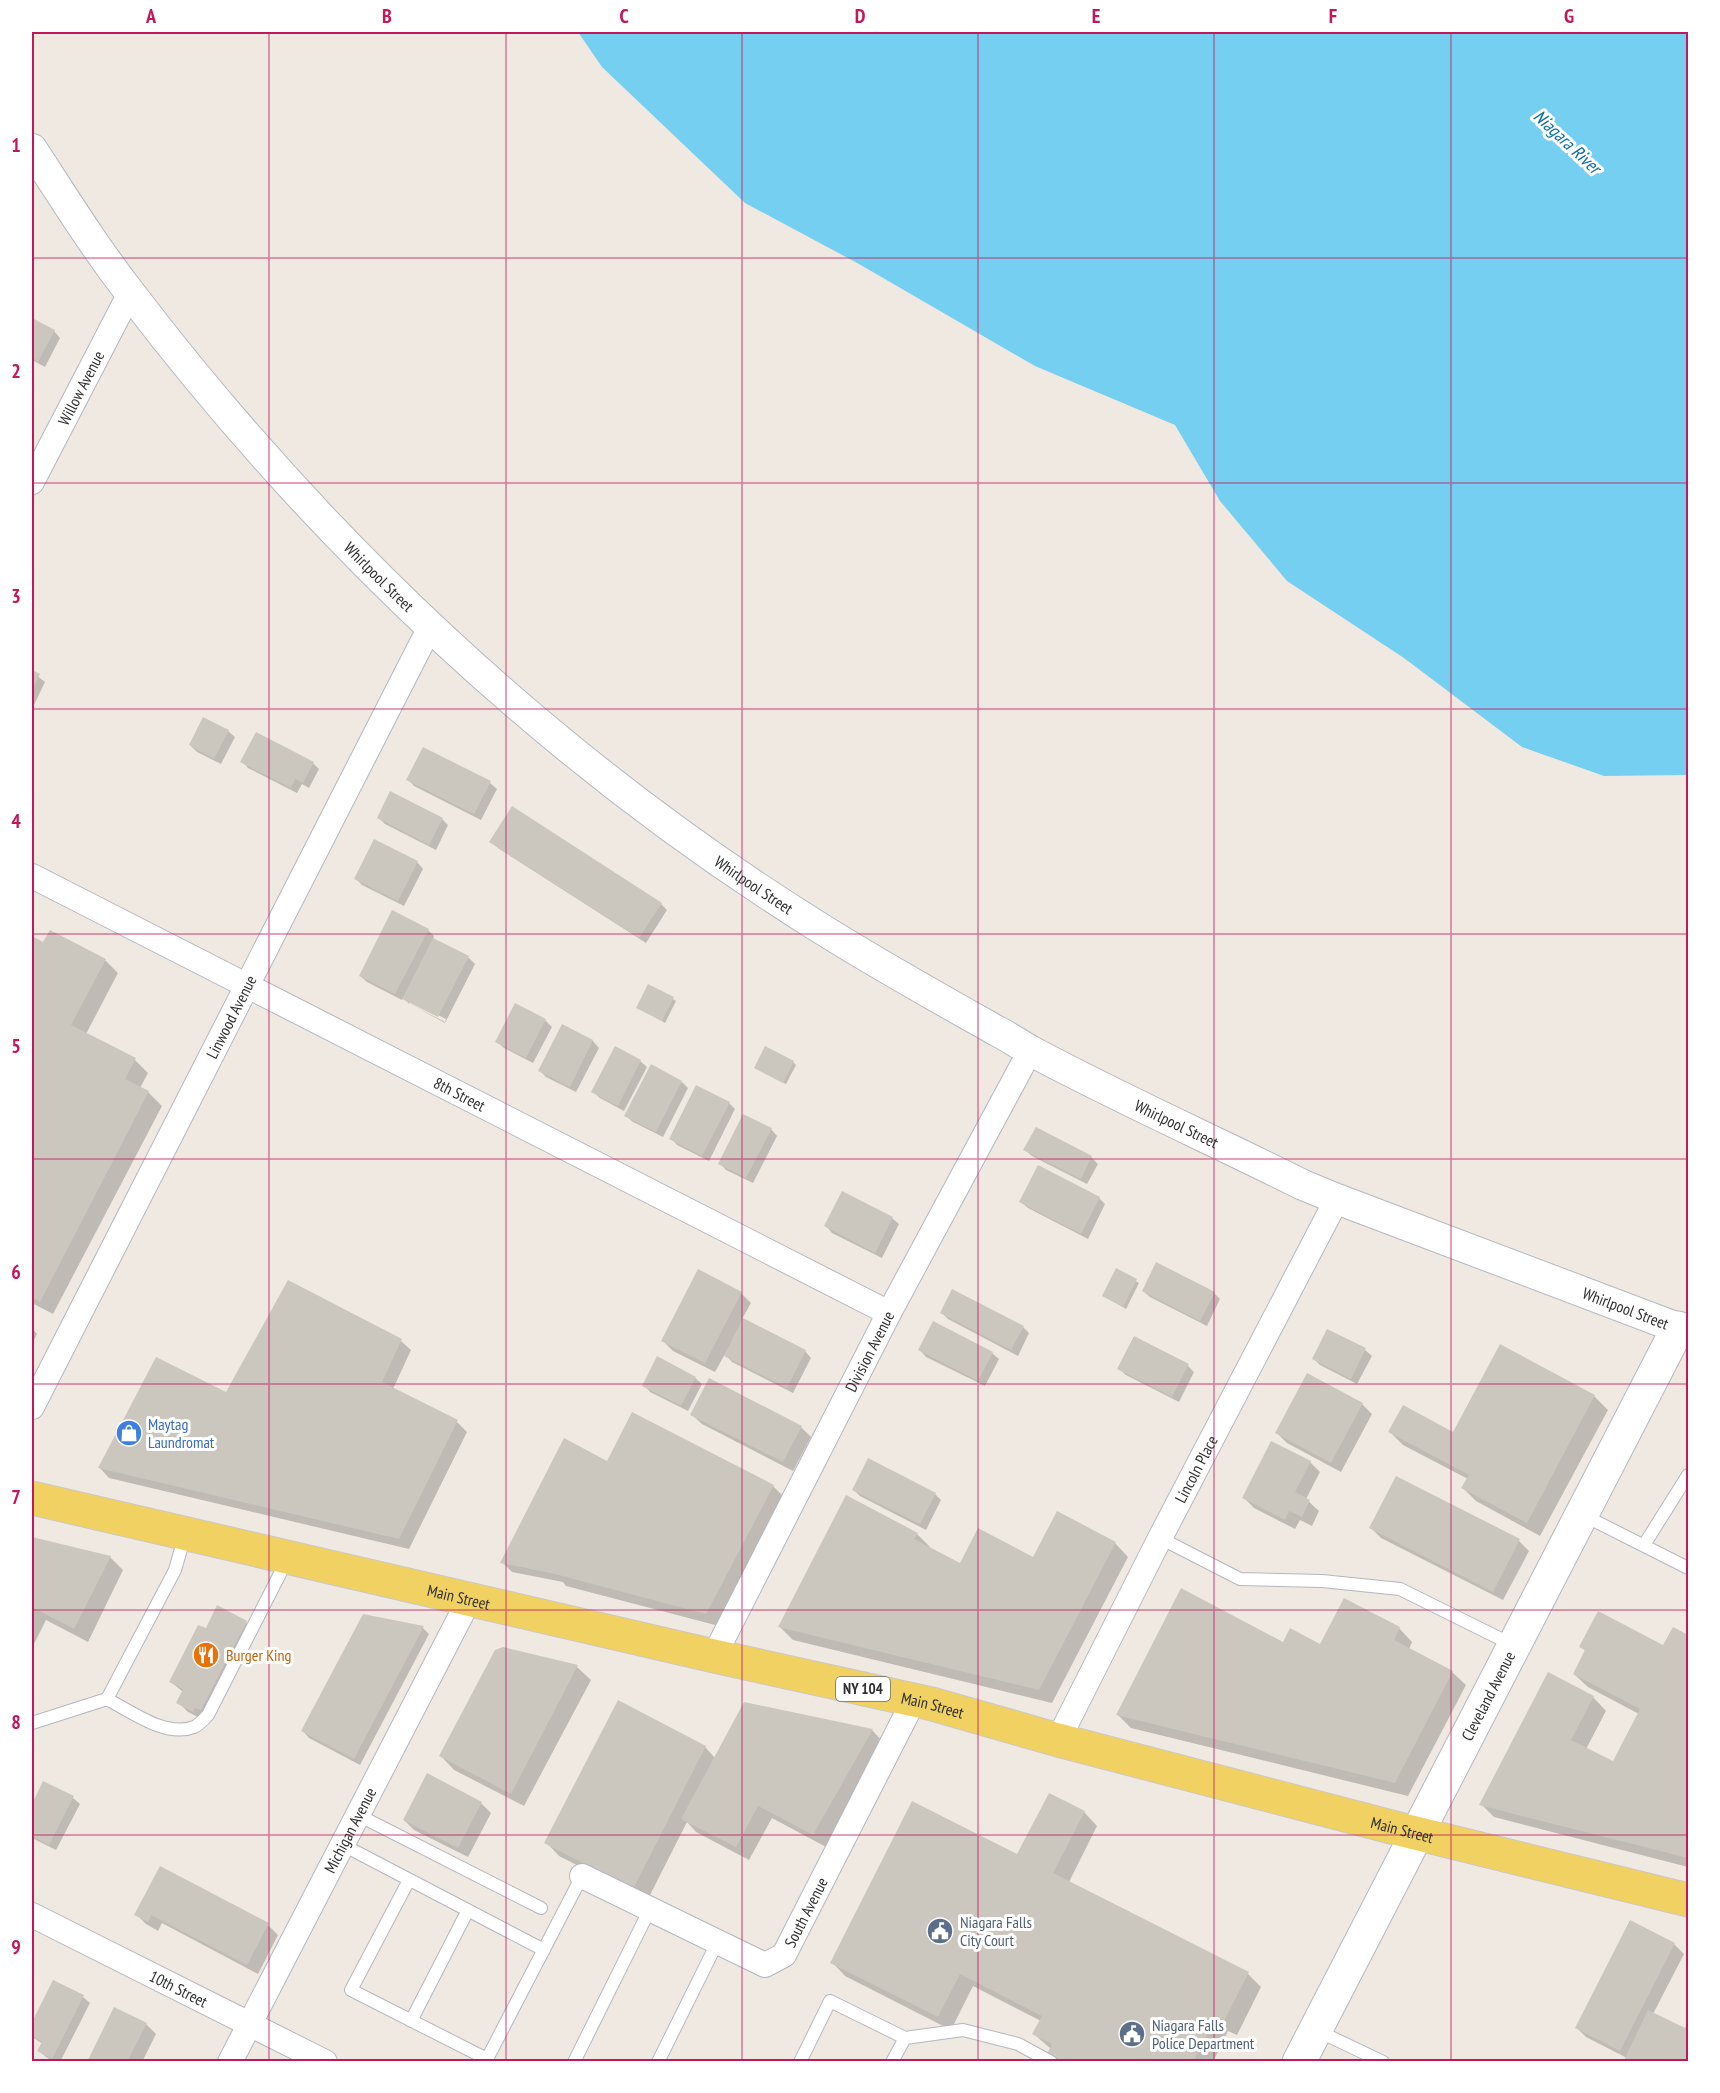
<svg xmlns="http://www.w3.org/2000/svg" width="1720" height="2093" font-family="'PT Sans Narrow',sans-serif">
<rect width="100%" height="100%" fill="#efe9e1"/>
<path fill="#75cff0" d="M578,32H1688V775L1604,776L1522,747L1404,658L1287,581L1220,501L1175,425L1035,366L859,264L745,203L602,67Z"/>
<path fill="#0003" d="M32,320L54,331L60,338L45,367L32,360Z
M32,672L45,682L32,709Z
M228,731L235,737L221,764L197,752L190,745Z
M423,749L490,783L497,789L481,820L414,786L408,779Z
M242,761L313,763L319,769L309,788L302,784L297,793L248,768Z
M378,817L442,819L448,825L436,850L385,824Z
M491,842L661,904L667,910L646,943L498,848Z
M417,862L423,869L404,906L362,885L355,878Z
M428,930L434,936L433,939L469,958L475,964L445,1023L410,1004L445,1022L446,1019L409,1001V1004L403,997L402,1000L367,982L360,976Z
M32,938L44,944L105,960L118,973L86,1034L135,1060L148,1073L140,1088L148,1092L162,1106L53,1314L32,1303Z
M673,999L676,1001L665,1023L637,1007Z
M545,1020L552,1027L533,1063L504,1048L497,1042Z
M562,1026L593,1041L599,1048L576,1092L546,1077L540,1071Z
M640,1061L647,1067L624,1111L600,1098L593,1092Z
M793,1062L796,1065L786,1084L756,1068Z
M682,1082L688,1088L663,1137L633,1122L626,1116Z
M729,1103L735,1109L709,1161L677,1145L671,1138Z
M771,1129L777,1136L753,1183L726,1170L720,1163Z
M1036,1129L1091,1157L1098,1164L1087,1184L1032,1156L1025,1150Z
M1099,1198L1105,1204L1088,1239L1028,1208L1021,1202Z
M892,1218L899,1224L882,1258L832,1233L826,1226Z
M1117,1270L1139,1283L1126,1309L1104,1296Z
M1143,1291L1214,1293L1220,1299L1207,1326L1150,1297Z
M741,1293L751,1303L742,1319L805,1351L811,1358L793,1393L732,1362L725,1354L715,1372L673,1351L663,1341Z
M942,1313L1023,1327L1029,1333L1018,1356L948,1319Z
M32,1328L37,1334L32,1344Z
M1328,1331L1365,1350L1372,1356L1357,1384L1320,1365L1314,1359Z
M401,1341L411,1350L393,1389L457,1422L467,1432L409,1549L109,1478L100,1468L227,1394Z
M920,1350L992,1353L999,1359L985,1386L926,1357Z
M1188,1366L1194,1372L1179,1402L1126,1375L1119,1369Z
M695,1378L702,1384L688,1411L650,1392L644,1385Z
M1594,1396L1608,1410L1540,1536L1476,1501L1463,1488L1468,1479L1403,1445L1390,1432L1453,1434Z
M1362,1404L1372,1414L1341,1472L1287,1443L1277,1433Z
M692,1415L801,1427L811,1437L793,1471L702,1424Z
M1310,1462L1320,1472L1306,1499L1319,1511L1312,1526L1300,1520L1295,1529L1254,1508L1244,1498Z
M606,1463L773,1486L786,1499L719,1626L566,1586L563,1582L512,1572L502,1562Z
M854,1490L935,1494L941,1500L926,1530L860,1496Z
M1371,1528L1519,1541L1529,1551L1503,1600L1381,1538Z
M917,1534L930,1547L929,1549L960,1565L1034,1559L1115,1543L1128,1557L1052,1703L793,1640L780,1627Z
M32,1539L110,1557L123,1570L88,1642L46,1620L32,1648Z
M218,1607L246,1623L256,1632L204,1720L188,1712L178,1702L183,1692L171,1682L206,1630Z
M364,1615L423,1628L429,1634L360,1765L309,1738L303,1731Z
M1399,1628L1412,1642L1409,1649L1452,1672L1466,1685L1408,1796L1131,1728L1118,1715L1283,1644L1321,1646Z
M1674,1629L1688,1637V1867L1494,1817L1481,1804L1593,1697L1606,1711L1586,1749L1613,1763L1639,1714L1588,1687L1574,1674L1586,1652L1581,1646L1664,1647Z
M504,1649L577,1667L591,1680L524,1806L454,1770L441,1756Z
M872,1730L885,1744L826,1847L772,1818L749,1860L696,1832L687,1822L647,1901L559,1856L546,1842L705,1747L715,1758Z
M44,1783L73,1798L80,1804L56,1850L32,1838V1808Z
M481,1803L491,1813L468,1857L414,1830L404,1820Z
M1084,1812L1097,1826L1069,1882L1248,1974L1261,1987L1237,2035L1228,2031L1213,2062H1045L1051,2049L1034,2034L1041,2021L973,1986L951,2030L845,1976L832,1962L1018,1857Z
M160,1868L268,1925L278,1935L258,1974L162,1923L158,1931L146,1924L136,1914Z
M1674,1944L1684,1954L1653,2014L1685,2030L1688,2023V2062H1625L1627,2058L1586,2037L1576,2027Z
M54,1982L83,1997L90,2003L60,2062H54L46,2057L39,2051L43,2044L32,2037V2026Z
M146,2024L156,2034L142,2062H88Z"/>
<path fill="#cbc7bf" d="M32,318L55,330L38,362L32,358Z
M32,670L40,674L32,690Z
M203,717L229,730L214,759L189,745Z
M256,732L314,762L303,783L295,779L291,788L240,762Z
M423,747L491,781L474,814L406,780Z
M390,791L443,818L429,845L377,818Z
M512,806L662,903L639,938L489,842Z
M374,839L418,861L398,901L354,879Z
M392,910L429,929L395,994L359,976Z
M50,930L106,959L71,1025L136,1058L125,1079L149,1091L40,1302L32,1297V936L43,942Z
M433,938L469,956L438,1017L402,999Z
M648,984L674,997L662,1021L636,1008Z
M515,1003L546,1019L526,1058L495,1042Z
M562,1024L593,1040L570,1087L538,1071Z
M615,1046L641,1060L618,1106L591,1092Z
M765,1046L794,1061L783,1083L754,1068Z
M651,1064L682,1081L656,1132L624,1116Z
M696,1085L730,1102L702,1156L669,1139Z
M743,1114L772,1128L746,1178L718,1164Z
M1036,1127L1092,1156L1081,1179L1023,1150Z
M1038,1165L1100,1197L1081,1234L1019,1202Z
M842,1191L893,1217L875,1253L824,1226Z
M1156,1262L1215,1292L1200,1321L1142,1291Z
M1116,1268L1137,1279L1123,1307L1102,1296Z
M698,1269L742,1292L705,1363L661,1341Z
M288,1280L402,1339L382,1382L458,1420L399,1539L98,1468L156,1357L226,1392Z
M952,1289L1024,1326L1011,1350L940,1313Z
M743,1318L806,1350L787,1388L724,1356Z
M933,1321L993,1352L978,1381L918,1350Z
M1327,1329L1366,1348L1351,1379L1312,1359Z
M1134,1336L1189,1364L1172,1397L1117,1369Z
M1500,1344L1595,1395L1527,1523L1461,1488L1469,1475L1388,1432L1403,1405L1453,1432Z
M657,1356L696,1377L681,1406L642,1386Z
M1307,1373L1363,1403L1331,1463L1275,1433Z
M709,1378L802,1426L783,1462L690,1415Z
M632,1412L774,1485L706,1614L551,1573L500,1563L564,1438L607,1461Z
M1271,1441L1311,1461L1295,1492L1310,1500L1302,1517L1289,1511L1285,1520L1242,1498Z
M868,1458L936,1493L920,1524L852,1490Z
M1396,1476L1520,1539L1493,1592L1369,1528Z
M846,1495L918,1533L914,1539L960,1563L978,1528L1033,1557L1057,1511L1116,1542L1039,1690L778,1627Z
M32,1537L111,1556L74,1629L32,1607Z
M1181,1588L1283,1642L1290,1628L1320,1644L1344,1598L1400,1627L1394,1640L1453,1671L1395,1783L1116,1715Z
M217,1605L247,1621L201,1710L195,1708L193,1712L176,1703L183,1689L169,1682L198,1625L206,1628Z
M1598,1611L1663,1645L1673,1627L1688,1635V1858L1479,1805L1548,1672L1594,1696L1571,1740L1613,1761L1640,1709L1573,1674L1585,1650L1579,1647Z
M363,1614L424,1626L354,1759L301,1731Z
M503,1647L578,1665L511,1794L439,1756L495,1650Z
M618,1700L706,1746L633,1889L544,1843Z
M744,1702L873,1729L813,1835L758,1806L736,1847L681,1819Z
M427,1773L482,1802L458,1848L403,1820Z
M43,1781L74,1796L49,1845L32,1836V1804Z
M1049,1793L1085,1811L1053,1873L1249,1972L1223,2023L1215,2019L1193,2062H1043L1052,2044L1032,2034L1042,2016L960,1974L938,2017L830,1963L912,1801L1017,1854Z
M160,1866L269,1923L247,1965L151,1915L148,1922L134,1915Z
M1630,1920L1675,1943L1620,2051L1575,2028Z
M53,1980L84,1995L52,2059L37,2051L42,2042L32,2036V2022Z
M114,2007L147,2023L127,2062H87Z
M1648,2010L1685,2028L1688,2020V2062H1623Z"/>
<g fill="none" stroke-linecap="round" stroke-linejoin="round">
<defs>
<path id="service" d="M1583,1515L1688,1568
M1160,1538L1240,1579L1322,1581L1400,1589L1513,1645
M1644,1545L1688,1475
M107,1699C132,1712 166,1738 194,1727C199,1725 204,1719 208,1715L288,1558
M32,1723L107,1699L175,1570L185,1535
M358,1815L541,1908
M343,1845L544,1950
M409,1880L351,1990L487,2059L582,1876
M411,2021L468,1910
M1316,2030L1383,2062
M905,2038L963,2030L1018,2044L1051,2062
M574,2062L650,1909
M658,2062L717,1943
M800,2062L830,2001L905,2038
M892,2062L905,2038"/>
<g id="minor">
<path id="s1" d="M32,482L130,293"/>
<path id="s2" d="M32,876L889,1313"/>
<path id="s3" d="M32,1407L430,627"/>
<path id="s4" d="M714,1656L889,1313L1030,1051"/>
<path id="s5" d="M1058,1740L1160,1538L1337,1199"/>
<path id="s6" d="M582,1876L765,1965L784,1955L914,1700"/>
<path id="s7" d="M32,1915L325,2062"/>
<path id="s8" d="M230,2062L469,1600"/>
</g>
<g id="tertiary">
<path id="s9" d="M32,149C64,198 95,248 131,294C318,539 547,756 809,921C870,960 933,995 997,1031C1009,1037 1020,1045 1033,1052C1121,1099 1213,1140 1303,1185L1337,1199L1678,1328"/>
</g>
<g id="secondary">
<path id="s10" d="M1299,2062L1678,1328L1688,1332"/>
</g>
<g id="primary">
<path id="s11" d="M32,1498L714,1656L932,1704L1058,1740L1399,1829L1688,1900"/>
</g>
</defs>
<use href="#service" stroke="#b4b7c1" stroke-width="14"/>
<use href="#minor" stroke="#b4b7c1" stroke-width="26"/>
<use href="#tertiary" stroke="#b4b7c1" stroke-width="32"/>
<use href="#secondary" stroke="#b4b7c1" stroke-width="35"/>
<use href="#primary" stroke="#c9c9c9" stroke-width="35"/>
<use href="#service" stroke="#fff" stroke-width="12"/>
<use href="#minor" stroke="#fff" stroke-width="24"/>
<use href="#tertiary" stroke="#fff" stroke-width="30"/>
<use href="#secondary" stroke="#fff" stroke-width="33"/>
<use href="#primary" stroke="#f2d163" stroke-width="33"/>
</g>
<path fill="none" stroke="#c2185b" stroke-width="1.5" stroke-opacity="0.55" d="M269,32V2062M506,32V2062M742,32V2062M978,32V2062M1214,32V2062M1451,32V2062M32,258H1688M32,483H1688M32,709H1688M32,934H1688M32,1159H1688M32,1384H1688M32,1610H1688M32,1835H1688"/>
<defs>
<symbol id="shop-disc" viewBox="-11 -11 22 22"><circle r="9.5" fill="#3f7fe0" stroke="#fff"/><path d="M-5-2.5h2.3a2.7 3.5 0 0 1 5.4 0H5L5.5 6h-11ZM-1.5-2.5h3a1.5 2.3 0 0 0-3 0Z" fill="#fff"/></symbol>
<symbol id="restaurant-disc" viewBox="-11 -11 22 22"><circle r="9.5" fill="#e8710a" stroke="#fff"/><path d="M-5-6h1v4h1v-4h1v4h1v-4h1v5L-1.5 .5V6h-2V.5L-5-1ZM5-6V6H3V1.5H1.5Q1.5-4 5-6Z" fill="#fff"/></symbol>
<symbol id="civic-disc" viewBox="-11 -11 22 22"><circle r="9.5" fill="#5c6f8a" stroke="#fff"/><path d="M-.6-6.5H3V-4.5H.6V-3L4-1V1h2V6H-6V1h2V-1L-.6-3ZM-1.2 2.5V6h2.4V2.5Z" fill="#fff"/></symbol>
</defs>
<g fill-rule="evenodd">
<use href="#shop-disc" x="114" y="1418" width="30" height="30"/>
<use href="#restaurant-disc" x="191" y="1640" width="30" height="30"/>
<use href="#civic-disc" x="925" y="1916" width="30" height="30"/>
<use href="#civic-disc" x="1117" y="2019" width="30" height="30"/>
</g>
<g text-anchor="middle" stroke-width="6" stroke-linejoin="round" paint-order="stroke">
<rect fill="#fff" stroke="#6d6d6d" stroke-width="1.5" x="836" y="1677" width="54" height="24" rx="4.5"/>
<g font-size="15" font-weight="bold" fill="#2e2e2e">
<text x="863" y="1694">NY 104</text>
</g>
<g font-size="16" fill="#2e2e2e" stroke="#fff">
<text dy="6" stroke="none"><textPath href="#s1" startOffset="106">Willow Avenue</textPath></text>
<text dy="6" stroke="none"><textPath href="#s9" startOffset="552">Whirlpool Street</textPath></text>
<text dy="6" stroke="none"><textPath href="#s9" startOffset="1038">Whirlpool Street</textPath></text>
<text dy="6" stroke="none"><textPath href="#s3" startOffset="438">Linwood Avenue</textPath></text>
<text dy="6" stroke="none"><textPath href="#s2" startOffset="480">8th Street</textPath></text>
<text dy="6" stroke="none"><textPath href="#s9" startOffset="1524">Whirlpool Street</textPath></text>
<text dy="6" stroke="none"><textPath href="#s9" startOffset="2010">Whirlpool Street</textPath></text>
<text dy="6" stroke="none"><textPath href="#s4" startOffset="342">Division Avenue</textPath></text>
<text dy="6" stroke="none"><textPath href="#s5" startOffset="304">Lincoln Place</textPath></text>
<text dy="6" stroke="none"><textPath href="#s11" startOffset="438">Main Street</textPath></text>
<text dy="6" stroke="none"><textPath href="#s10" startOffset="412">Cleveland Avenue</textPath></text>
<text dy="6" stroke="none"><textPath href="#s11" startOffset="924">Main Street</textPath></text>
<text dy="6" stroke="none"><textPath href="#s11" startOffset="1410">Main Street</textPath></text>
<text dy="6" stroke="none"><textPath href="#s8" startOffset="261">Michigan Avenue</textPath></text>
<text dy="6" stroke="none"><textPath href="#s6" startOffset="273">South Avenue</textPath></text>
<text dy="6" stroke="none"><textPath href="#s7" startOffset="164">10th Street</textPath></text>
</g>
<g font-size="16" fill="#366cbe" stroke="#fff" text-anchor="start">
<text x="148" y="1430">Maytag<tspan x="148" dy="18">Laundromat</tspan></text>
</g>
<g font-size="16" fill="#c56008" stroke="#fff" text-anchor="start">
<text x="226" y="1661">Burger King</text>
</g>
<g font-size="16" fill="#4e5e75" stroke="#fff" text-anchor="start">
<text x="960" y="1928">Niagara Falls<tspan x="960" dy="18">City Court</tspan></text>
<text x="1152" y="2031">Niagara Falls<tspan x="1152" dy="18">Police Department</tspan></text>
</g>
<g font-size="18" font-style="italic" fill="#0d6fa3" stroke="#fff">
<text transform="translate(1567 142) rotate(43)" y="6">Niagara River</text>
</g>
</g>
<rect width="1720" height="2093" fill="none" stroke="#ffffff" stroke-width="66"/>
<rect x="33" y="33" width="1654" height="2027" fill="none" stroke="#c2185b" stroke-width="2"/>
<g font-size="20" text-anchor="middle" font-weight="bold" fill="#c2185b">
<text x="151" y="23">A</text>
<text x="387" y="23">B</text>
<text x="624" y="23">C</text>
<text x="860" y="23">D</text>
<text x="1096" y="23">E</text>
<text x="1333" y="23">F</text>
<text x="1569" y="23">G</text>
<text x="16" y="152">1</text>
<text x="16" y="378">2</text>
<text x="16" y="603">3</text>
<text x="16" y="828">4</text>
<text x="16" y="1053">5</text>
<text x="16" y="1279">6</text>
<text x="16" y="1504">7</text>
<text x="16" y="1729">8</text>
<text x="16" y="1954">9</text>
</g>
</svg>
